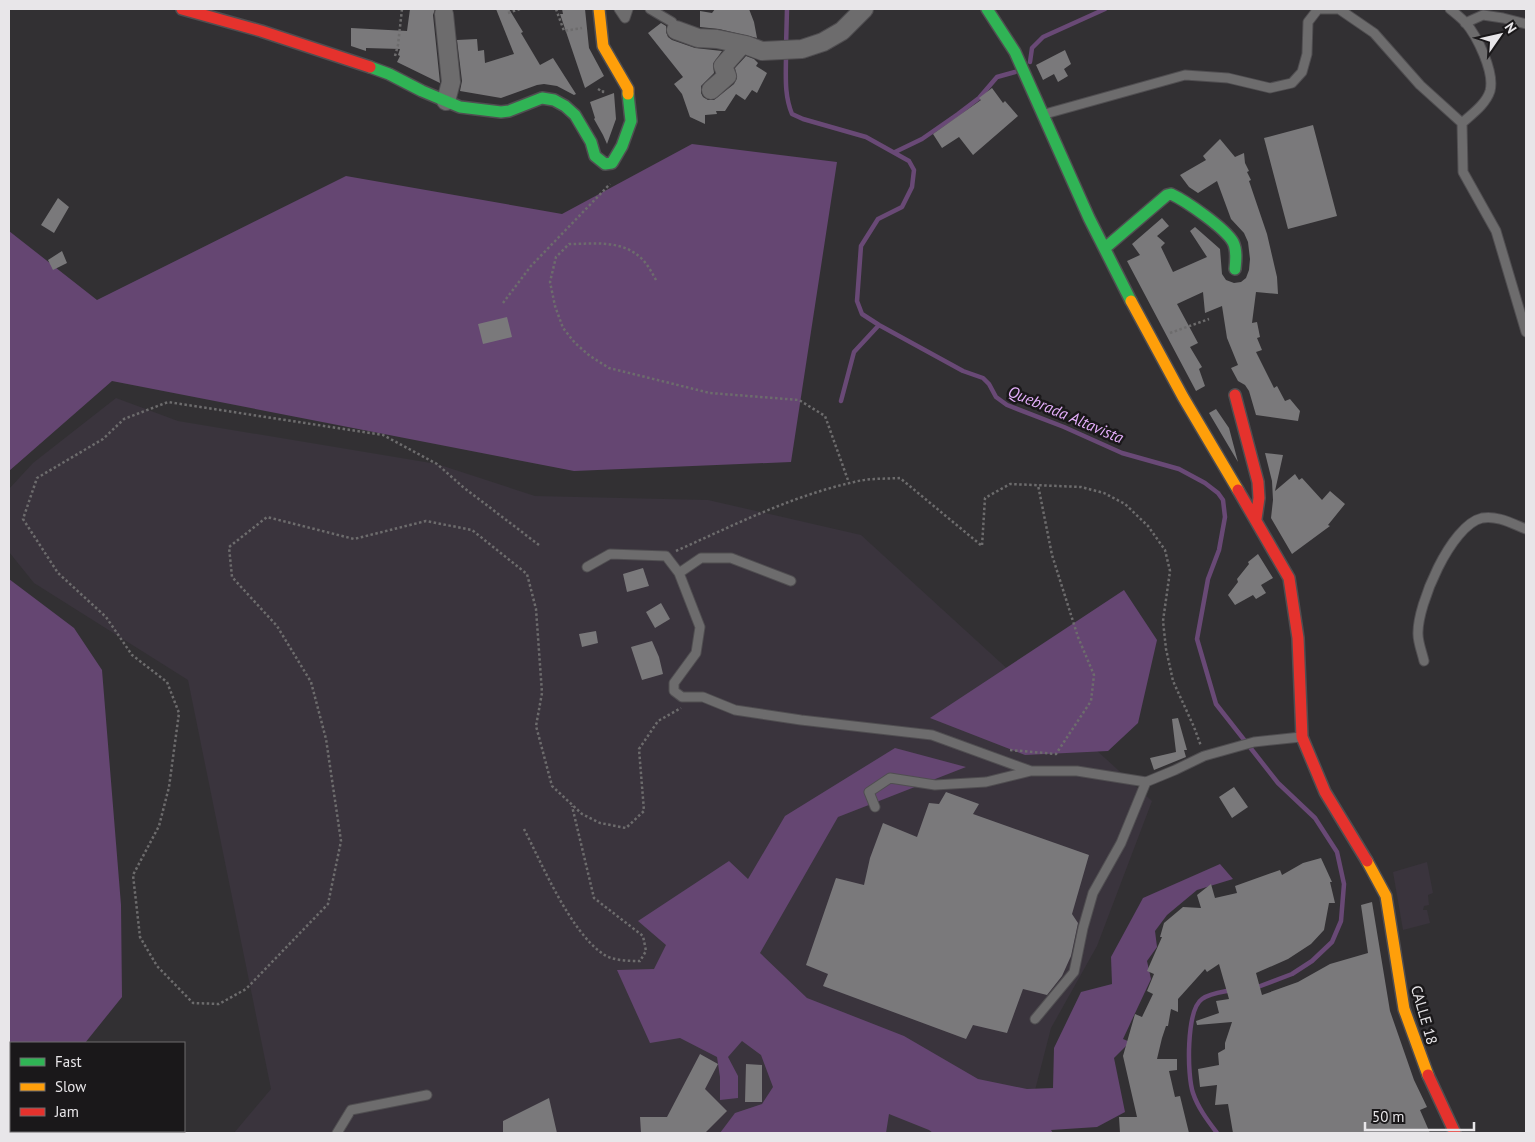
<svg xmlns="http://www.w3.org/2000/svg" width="1535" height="1142" font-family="'PT Sans',sans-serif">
<rect width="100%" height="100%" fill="#323033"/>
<path fill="#3a343d" d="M116,398L178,421L437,464L535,496L708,500L861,535L1152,801L1097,946L1051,1028L1024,1133H234L271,1089L188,680L34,583L9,552V489L33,463Z
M1427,862L1433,893L1428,895L1429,905L1424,906L1423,910H1427L1430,923L1403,930L1393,872Z"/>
<path fill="#654672" d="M692,144L837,162L791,462L574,471L112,381L9,471V231L97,300L346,176L562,214Z
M9,579L74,628L102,670L121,905L122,997L85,1043H11V1131H17L15,1133H9Z
M1124,590L1157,640L1138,723L1108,751L1025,755L930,718Z
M895,748L966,767L838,817L760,953L807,998L904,1036L978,1079L1027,1089L1053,1088L1054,1048L1081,992L1112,984L1111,957L1143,898L1220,864L1233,879L1197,890L1167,915L1155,931L1157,947L1147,961L1151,979L1123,1039L1130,1042L1114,1058L1125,1112L1097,1127L1051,1130L1053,1133H933L929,1130L889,1114L886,1133H720L735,1113L762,1104L773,1087L761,1055L742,1041L728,1057L738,1076V1098L720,1100V1077L717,1057L680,1038L650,1043L617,970L654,969L666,945L638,921L729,861L748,879L785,816Z"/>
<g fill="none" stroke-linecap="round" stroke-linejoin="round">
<path stroke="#694976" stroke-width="4.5" d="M786,47L787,9
M786,55C786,75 784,95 792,114L803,119L866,137L909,161L914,170L912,187L902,207L878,219L861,246L857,301L862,314L879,325L963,371L983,378L989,384L996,397L1007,405L1064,427L1122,453L1179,469L1205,483L1218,493L1223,500L1225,517L1219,550L1208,579L1197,639L1216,704L1278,783L1315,818L1337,852L1344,884L1341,921L1332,942L1312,961L1292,974L1255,988
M1030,62L1032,48L1043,37L1105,9
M895,152L922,139L958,114L979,98L997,77L1015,72
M841,401L854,352L879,325
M1217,1133C1208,1121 1198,1108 1193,1093C1187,1076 1186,1010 1202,999C1210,993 1223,992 1232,990"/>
</g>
<path fill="#7a797b" d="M410,9H435L433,15L440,83L397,62L400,56L398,55L400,49L366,48V51L351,46V28L407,31Z
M496,9H509L523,32L521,33L540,65L553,58L576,94L574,95L557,86L544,84L537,85L501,98L460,91L462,81L457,40L477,39L478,51L484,50L485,63L514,54Z
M562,9H585L589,48L604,76L585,88L560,14H563Z
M715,9H749L754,22L757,38L719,29L700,27V11L712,13Z
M661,23L666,26V32L668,37L672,40L695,48L722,51L713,64L714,73L701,86V93L703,97L708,100H714L734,84L737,78L735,68L746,56L754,59L758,63L756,66L767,73L757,93L752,90L745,100L736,94L725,111H716L717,114L705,115V124L690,117L682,94L674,84L683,77L648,33Z
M1065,50L1071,64L1064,69L1068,76L1058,82L1054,74L1043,80L1036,65Z
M992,88L1003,103L1005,101L1018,116L973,155L959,137L942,148L933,134L981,100L979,98Z
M614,93L616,119L607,144L603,135L594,119L595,118L590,102Z
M1313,125L1337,216L1288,229L1264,138Z
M1220,139L1235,157L1244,153L1245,163L1249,171L1247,172L1251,180L1249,181L1267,234L1277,277L1278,294L1256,292L1252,323L1257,322L1260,337L1257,338L1262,350L1256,352L1274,388L1277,386L1285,401L1290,399L1300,411L1298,421L1256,415L1249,391L1245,385L1238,381L1231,368L1238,365L1227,338L1222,306L1205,313L1203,292L1177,304L1198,343L1190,347L1202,367L1199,369L1205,386L1196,391L1127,261L1140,255L1132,244L1162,218L1169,226L1157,236L1165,243L1161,247L1173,272L1207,257L1190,231L1195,227L1220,249L1222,274L1226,280L1234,283L1241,282L1246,278L1249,270L1250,259L1248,242L1244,233L1231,219L1217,181L1198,193L1189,187L1180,175L1206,160L1203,156Z
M58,198L69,207L54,233L41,225Z
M62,251L67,263L53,270L48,260Z
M507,317L512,337L483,344L478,324Z
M1216,409L1229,428L1238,462L1209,413Z
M1265,453L1283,455L1275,491L1295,474L1299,480L1302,478L1322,500L1330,491L1345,504L1328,525L1330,526L1292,554L1271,518L1273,500L1272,481Z
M1258,554L1273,578L1261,585L1266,593L1256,599L1253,595L1235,605L1228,595L1238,582L1237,579L1249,564L1248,562Z
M643,568L649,586L627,592L623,574Z
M661,603L670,619L655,628L646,612Z
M596,631L598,643L582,647L579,634Z
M652,641L659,657L663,674L642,680L631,647Z
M1178,718L1187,750H1184L1186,757L1154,770L1150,758L1176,752L1172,719Z
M1234,787L1248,807L1232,818L1219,797Z
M946,792L979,804L973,814L1089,855L1072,914L1078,923L1071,956L1062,976L1047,995L1023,989L1007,1033L973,1025L966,1039L823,986L828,974L806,965L836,878L864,885L870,858L883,823L917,837L929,803L939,804Z
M1321,858L1332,882H1330L1335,903H1329L1324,930L1311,944L1288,959L1256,973L1262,995L1298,982L1330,964L1368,953L1361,905L1372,902L1390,1011L1414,1080L1427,1107L1420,1110L1430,1133H1233L1228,1104L1215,1105L1217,1085L1200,1087L1198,1069L1219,1065L1218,1053L1225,1049V1043L1232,1022L1197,1025L1196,1021L1219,1013L1216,1001L1229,999L1219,964L1207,972L1205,969L1178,999V1012L1171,1009L1168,1026H1166L1162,1038L1157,1059H1177V1070L1169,1071L1175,1097L1180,1096L1189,1133H1120L1119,1117H1137L1123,1056L1135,1014L1142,1017L1153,994L1147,991L1154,974L1147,971L1162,937H1160L1164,923L1183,907L1201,908L1197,895L1211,884L1215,898L1237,893L1235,886L1280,870L1282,875L1303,863Z
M700,1054L718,1064L705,1089L727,1111L705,1133H641L640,1117H667Z
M746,1064L762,1065V1102H745Z
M549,1098L557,1133H503V1121Z"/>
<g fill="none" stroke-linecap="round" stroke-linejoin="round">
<defs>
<path id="lane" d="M619,9L625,18L628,9
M650,9L672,22L676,30
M1450,9C1455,13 1460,17 1465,22C1477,36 1495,72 1490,91C1486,104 1472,114 1462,123
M1465,23L1483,15L1503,18L1526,24
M1045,114L1185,75L1228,78L1270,88L1292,83L1302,72L1307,54L1308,22L1318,9H1339L1374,33L1420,85L1462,123L1463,172L1496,231L1526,332
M587,567L610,554L666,556L679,573L700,627L696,653L674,683V691L682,697H703L735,710L801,720L932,735L1031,771
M679,573L701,558H731L791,581
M1424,661C1422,652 1418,643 1418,634C1417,605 1451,525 1482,518C1497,515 1513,524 1526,529
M875,807L869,792L890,778L935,785L986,782L1031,771H1077L1146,782L1175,770L1204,756L1254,742L1301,737
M1035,1019L1074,972L1083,928L1093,893L1121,843L1146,782
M337,1133L351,1110L427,1095"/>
<path id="street" d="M444,14L451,82L446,101
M676,30L698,38L717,39L746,45L762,51L802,49L823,42L842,31L864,9
M711,90L727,76L723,66L738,49L741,44"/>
<path id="fast" d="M987,9L1015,52L1089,218L1131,301
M370,67L389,74L422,91L460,107L501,112L509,111L542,98L554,100L565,106L575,115L591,142L595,156L605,164L612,163L622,146L631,121L628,94
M1105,248L1167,195L1171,194C1186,201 1225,228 1233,242C1237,250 1236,260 1235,269"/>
<path id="slow" d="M599,9L603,46L628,89V94
M1131,301L1183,397L1238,490
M1367,861L1386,896L1404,1009L1428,1075"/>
<path id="jam" d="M182,9L261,31L370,67
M1235,395L1258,482L1259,498L1256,519
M1238,490L1289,578L1298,638L1302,737L1325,792L1367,861
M1428,1075L1455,1133"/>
</defs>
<use href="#lane" stroke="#504e51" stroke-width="11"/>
<use href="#street" stroke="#504e51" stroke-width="20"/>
<use href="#fast" stroke="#504e51" stroke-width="14"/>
<use href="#slow" stroke="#504e51" stroke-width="14"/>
<use href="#jam" stroke="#504e51" stroke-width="14"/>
<path stroke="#6d6c6d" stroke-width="2.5" stroke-dasharray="2.5 2.5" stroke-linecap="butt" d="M556,9L564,31L582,28
M508,13L520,9
M395,56L398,45L402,9
M598,89L603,92V88
M656,280C652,273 648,265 643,260C623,239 595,244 569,244L556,257L550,282L555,306L563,328L575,343L590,356L609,368L710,393L799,400L825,416L849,483
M503,303L531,266L610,184
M1170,333L1209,319
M539,545L463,487L437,464L383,435L168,402L124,419L103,439L37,478L23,519L58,573L106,617L132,655L167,682L179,713L169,787L159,826L133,875L140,937L157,966L193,1003L219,1004L246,989L328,904L341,841L326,739L311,682L277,626L232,577L229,547L267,517L354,539L426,521L472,530L527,574L536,609L542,693L536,726L552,786L582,814L600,823L626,828L644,811L639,749L658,721L681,708
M676,551C734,525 792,496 854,482C869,478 885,479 900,478L982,546L985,498L1010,484L1081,487L1104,493L1125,504L1148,526L1165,550L1170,571L1163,621L1166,649L1173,681L1194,727L1201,746
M1010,750L1056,754L1091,701L1094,675L1078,637L1052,555L1038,485
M524,829C543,866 570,931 603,954C613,961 629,961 640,961L646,951L643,936L594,898L572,806"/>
<use href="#lane" stroke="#6d6c6d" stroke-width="9"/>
<use href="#street" stroke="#6d6c6d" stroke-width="18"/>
<use href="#fast" stroke="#30b455" stroke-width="11"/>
<use href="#slow" stroke="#ff9f0a" stroke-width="11"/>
<use href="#jam" stroke="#e5322d" stroke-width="11"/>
</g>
<g text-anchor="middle" stroke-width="5" stroke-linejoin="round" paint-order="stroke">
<g font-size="15" fill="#e8e6e9" stroke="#1a181a">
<text transform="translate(1424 1015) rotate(74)" y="5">CALLE 18</text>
</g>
<g font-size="16" font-style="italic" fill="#e5affc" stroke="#1a181a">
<text transform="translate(1066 414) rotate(23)" y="6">Quebrada Altavista</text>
</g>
</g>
<rect width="1535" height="1142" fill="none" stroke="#e8e6e9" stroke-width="20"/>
<rect x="10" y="1042" width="175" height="90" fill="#1a181a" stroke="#6c6a6d"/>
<rect x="20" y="1058" width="25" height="8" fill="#30b455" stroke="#6c6a6d"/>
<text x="55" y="1067" font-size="15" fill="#e8e6e9">Fast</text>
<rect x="20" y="1083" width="25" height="8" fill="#ff9f0a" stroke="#6c6a6d"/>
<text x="55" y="1092" font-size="15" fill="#e8e6e9">Slow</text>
<rect x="20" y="1108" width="25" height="8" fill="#e5322d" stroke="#6c6a6d"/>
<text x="55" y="1117" font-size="15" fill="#e8e6e9">Jam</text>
<g transform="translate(1500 35) rotate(56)" stroke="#1a181a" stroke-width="4" paint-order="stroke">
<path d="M0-4L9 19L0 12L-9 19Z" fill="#e8e6e9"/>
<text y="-8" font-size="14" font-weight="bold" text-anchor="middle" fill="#e8e6e9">N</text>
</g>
<path d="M1365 1122v8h109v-8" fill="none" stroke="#e8e6e9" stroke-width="2.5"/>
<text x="1372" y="1122" font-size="15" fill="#e8e6e9" stroke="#1a181a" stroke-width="4" paint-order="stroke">50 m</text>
</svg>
